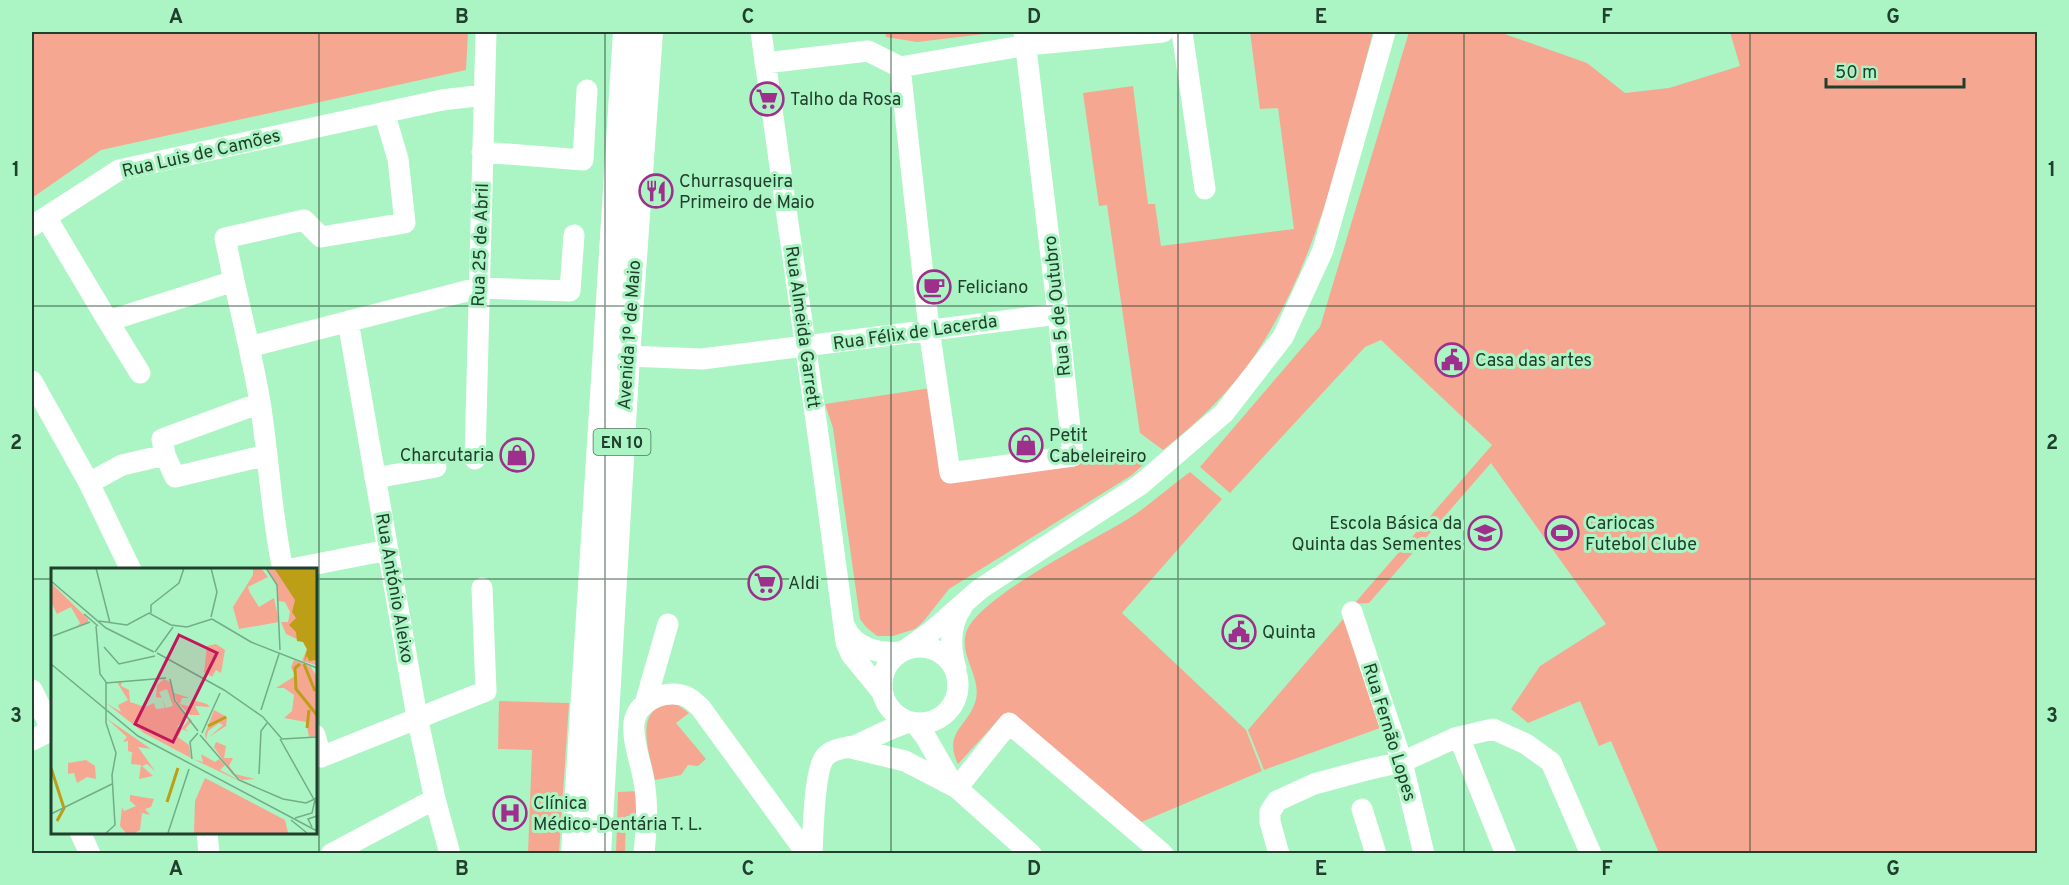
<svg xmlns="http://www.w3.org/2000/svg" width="2069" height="885" font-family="Overpass,sans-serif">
<rect width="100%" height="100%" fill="#abf5c4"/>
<path fill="#f6a792" d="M32,32H468L466,70L101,150L32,198Z
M885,32H1001L917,42L886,37Z
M1250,32H1373C1344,140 1320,256 1257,352C1232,390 1198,422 1163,450L1140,433L1107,205L1099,206L1083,93L1133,86L1148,204H1155L1161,246L1294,229L1278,108L1260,109Z
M1409,32H1499L1587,63L1625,93L1669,88L1740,66L1730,32H2037V853H1659L1611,741L1599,746L1580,701L1528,723L1511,709L1540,666L1606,624L1491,463L1369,603L1354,604L1492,445L1381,340L1365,347L1230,493L1200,467L1320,327Z
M937,387L950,473L1109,449L1145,463L1132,475L949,589L923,622L915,629L893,636H877L866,627L860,619L833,428L825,404Z
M1190,472L1222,499L1122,613L1246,730L1262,771L1132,826L1002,716L958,764C942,731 970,726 976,699C981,676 959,655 966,633C976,598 1094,540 1128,519C1150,505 1169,487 1190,472Z
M1345,617L1380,728L1264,770L1248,730Z
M499,701L569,703L559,853H528L532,750L498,749Z
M673,704L678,705L689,713L676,723L706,759L698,766L688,765L681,775L655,780C650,754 631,706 673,704Z
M639,791L638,816H626L625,853L616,854L618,792Z"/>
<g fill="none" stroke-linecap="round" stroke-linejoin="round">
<path stroke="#fff" stroke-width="21" d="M761,32L824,477L846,642L851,654L883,693
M1182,32L1205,189
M765,63L868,51L900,67L1027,45L1163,32
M900,67L929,329L950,473L1073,456L1058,314L1024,32
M482,152L583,160L587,90
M46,217L108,321L234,281C243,321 253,361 260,402C269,458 271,514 283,570
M32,226L119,170L442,100L484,95
M234,281L225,238L304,220L321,237L405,223L398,159L384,112
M108,321L140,373
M348,321L417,717L435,799L450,854
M249,347L478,288L570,291L574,235
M627,356L702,359L1058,314
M32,381L89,483L131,570
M260,403L162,439L165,455L175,477L267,455
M475,459L486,32
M375,478L436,467
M89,483L122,465L165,455
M286,570L388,550
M1352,612L1402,762L1424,854
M845,627C854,648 878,654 900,652
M882 685a38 38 0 1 1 76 0a38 38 0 1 1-76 0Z
M908,648L932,631L980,589L1140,485L1224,413L1283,337L1323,250L1385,32
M956,669C950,648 949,625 962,607
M32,690L52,730
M645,704L668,624
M915,723L925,736L951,781L957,788L1031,854
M315,735L321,757L486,691L482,588
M1459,737L1506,854
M32,740L52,730
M847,747L905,761L957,788L1009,723L1163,854
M1362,809L1376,854
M80,832L90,854
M207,832L209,854
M331,854L435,799
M644,854C646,832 648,809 645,788C643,767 632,744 634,723C637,702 661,691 681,695C689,696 694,702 700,707L807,854
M812,854C813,834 814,770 825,757C833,747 848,749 859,744C876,736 892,727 910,722
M1279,854L1270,822V812L1277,801L1314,784L1366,770L1402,762L1455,738L1493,729L1526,744L1551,762L1591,854"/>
<path stroke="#fff" stroke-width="26" d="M574,854L626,32
M598,854L627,356L650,32"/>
</g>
<path fill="none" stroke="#203f2c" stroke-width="1.5" stroke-opacity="0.55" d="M319,32V854M605,32V854M891,32V854M1178,32V854M1464,32V854M1750,32V854M32,306H2038M32,579H52M315,579H2038"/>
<defs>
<symbol id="supermarket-ring" viewBox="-11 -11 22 22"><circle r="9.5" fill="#abf5c4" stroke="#9e2f8c" stroke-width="1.5"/><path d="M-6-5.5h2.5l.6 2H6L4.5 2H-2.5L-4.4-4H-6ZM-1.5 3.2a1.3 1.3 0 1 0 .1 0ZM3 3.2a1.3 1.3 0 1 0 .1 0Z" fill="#9e2f8c"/></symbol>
<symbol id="restaurant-ring" viewBox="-11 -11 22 22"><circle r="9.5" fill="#abf5c4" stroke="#9e2f8c" stroke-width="1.5"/><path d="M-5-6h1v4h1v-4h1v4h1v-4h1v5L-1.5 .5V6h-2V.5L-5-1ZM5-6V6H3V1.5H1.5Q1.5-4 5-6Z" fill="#9e2f8c"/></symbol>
<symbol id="cafe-ring" viewBox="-11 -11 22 22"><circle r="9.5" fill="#abf5c4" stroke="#9e2f8c" stroke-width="1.5"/><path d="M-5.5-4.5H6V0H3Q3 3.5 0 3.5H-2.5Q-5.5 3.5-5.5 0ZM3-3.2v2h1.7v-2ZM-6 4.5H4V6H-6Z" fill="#9e2f8c"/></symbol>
<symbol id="civic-ring" viewBox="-11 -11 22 22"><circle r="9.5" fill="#abf5c4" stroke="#9e2f8c" stroke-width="1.5"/><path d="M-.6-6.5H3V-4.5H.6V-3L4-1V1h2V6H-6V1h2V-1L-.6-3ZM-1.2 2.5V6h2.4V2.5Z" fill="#9e2f8c"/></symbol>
<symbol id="shop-ring" viewBox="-11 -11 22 22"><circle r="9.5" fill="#abf5c4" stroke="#9e2f8c" stroke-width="1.5"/><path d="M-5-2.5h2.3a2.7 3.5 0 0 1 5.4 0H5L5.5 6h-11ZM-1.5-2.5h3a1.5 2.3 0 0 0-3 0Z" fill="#9e2f8c"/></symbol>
<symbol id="school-ring" viewBox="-11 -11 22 22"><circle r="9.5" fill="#abf5c4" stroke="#9e2f8c" stroke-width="1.5"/><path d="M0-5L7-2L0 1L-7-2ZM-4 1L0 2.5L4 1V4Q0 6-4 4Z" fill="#9e2f8c"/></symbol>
<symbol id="stadium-ring" viewBox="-11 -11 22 22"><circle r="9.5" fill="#abf5c4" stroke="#9e2f8c" stroke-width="1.5"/><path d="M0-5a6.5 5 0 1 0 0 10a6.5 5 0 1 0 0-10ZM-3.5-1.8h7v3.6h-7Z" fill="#9e2f8c"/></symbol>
<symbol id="hospital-ring" viewBox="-11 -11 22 22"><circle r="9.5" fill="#abf5c4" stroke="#9e2f8c" stroke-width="1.5"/><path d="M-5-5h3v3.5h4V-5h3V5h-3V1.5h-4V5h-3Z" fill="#9e2f8c"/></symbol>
</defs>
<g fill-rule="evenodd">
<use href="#supermarket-ring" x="748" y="80" width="38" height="38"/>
<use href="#restaurant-ring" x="637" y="172" width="38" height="38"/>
<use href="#cafe-ring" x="915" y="268" width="38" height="38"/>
<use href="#civic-ring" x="1433" y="341" width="38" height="38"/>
<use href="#shop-ring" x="1007" y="426" width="38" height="38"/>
<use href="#shop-ring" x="498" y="436" width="38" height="38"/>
<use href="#school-ring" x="1466" y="514" width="38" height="38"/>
<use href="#stadium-ring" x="1543" y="514" width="38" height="38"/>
<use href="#supermarket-ring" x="746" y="564" width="38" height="38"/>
<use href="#civic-ring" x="1220" y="613" width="38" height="38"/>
<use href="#hospital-ring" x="491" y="794" width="38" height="38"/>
</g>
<g text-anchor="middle" stroke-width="6" stroke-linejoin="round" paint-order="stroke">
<rect fill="#abf5c4" stroke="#4a765a" stroke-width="1.5" x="593.5" y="429" width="57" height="26" rx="4.5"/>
<g font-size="16" font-weight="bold" fill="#203f2c">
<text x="622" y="448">EN 10</text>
</g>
<g font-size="18" fill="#203f2c" stroke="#abf5c4" text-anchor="start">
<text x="790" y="105">Talho da Rosa</text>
<text x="679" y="187">Churrasqueira<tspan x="679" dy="21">Primeiro de Maio</tspan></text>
<text x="957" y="293">Feliciano</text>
<text x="1475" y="366">Casa das artes</text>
<text x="1049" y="441">Petit<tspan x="1049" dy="21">Cabeleireiro</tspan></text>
<text x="494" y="461" text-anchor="end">Charcutaria</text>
<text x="1462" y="529" text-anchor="end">Escola Básica da<tspan x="1462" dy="21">Quinta das Sementes</tspan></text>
<text x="1585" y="529">Cariocas<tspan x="1585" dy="21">Futebol Clube</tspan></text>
<text x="788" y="589">Aldi</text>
<text x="1262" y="638">Quinta</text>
<text x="533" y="809">Clínica<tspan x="533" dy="21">Médico-Dentária T. L.</tspan></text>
</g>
<g font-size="18" fill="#203f2c" stroke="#abf5c4">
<text transform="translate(201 153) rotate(-13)" y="6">Rua Luis de Camões</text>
<text transform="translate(480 245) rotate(-88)" y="6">Rua 25 de Abril</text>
<text transform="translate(1057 306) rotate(-96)" y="6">Rua 5 de Outubro</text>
<text transform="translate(803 327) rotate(82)" y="6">Rua Almeida Garrett</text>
<text transform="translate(915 332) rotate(-8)" y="6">Rua Félix de Lacerda</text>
<text transform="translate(629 335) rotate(-86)" y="6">Avenida 1º de Maio</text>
<text transform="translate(395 588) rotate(80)" y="6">Rua António Aleixo</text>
<text transform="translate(1390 732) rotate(73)" y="6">Rua Fernão Lopes</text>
</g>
</g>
<g transform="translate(51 568)">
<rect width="266" height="266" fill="#abf5c4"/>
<path d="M202,0H210L217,9L197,19L199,25L208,39L223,30L228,54L188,61L182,39L202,7ZM216,0H265V97L251,93L256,81L252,74L235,66L230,54H237L239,44L234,34L226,33L227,20ZM0,15L37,51V54L26,58L29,55L20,39L6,46L0,34ZM165,76L174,82L170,105L165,102L161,109L153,104L156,78ZM243,92L260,99L265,107V168L258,169L255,154L233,150L241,143L243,127L233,120H225L244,108L240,99ZM113,111L119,114L124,135L136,146L126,159L131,160L139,150L141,153L134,161L138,164L131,161L127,169L138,177L140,190L93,165L55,135L70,144L67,137L77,132L66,114L71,113L70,118L78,122L79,134L94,139L103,135L105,141L114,140L111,131L115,140L122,138L116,121L108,124L111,130L105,129L106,117ZM123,125L139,130H131L129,136L140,139L142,132L156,136L159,139L144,138L149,147H139L126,134ZM163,142L176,149L175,158L158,169L172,157L168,155L157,163L155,172L154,166ZM55,150L100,181L87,179L104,203L96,196L91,198L102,208L88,211L90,197L80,196L81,185L85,186L77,183V173L72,174L76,169ZM165,174L175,178L173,190H182L178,198L184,206L204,211L191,212L181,206L163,179ZM150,186L164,194L168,191L174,197L169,202L197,217L142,191L152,194ZM35,192L44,198L45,211L36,209L26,215L23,205L17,206V195ZM154,210L234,252L237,265H143L144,233ZM79,227L103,231L100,239L94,241L99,247L91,245L89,262L84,265H75L69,258L71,239L73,243L85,238L79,233Z" fill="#f6a792"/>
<path d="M223,0H265V92L258,93L256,88L253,94L256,81L252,74L246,73L245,64L238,57L245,50L241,44L244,32Z" fill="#bc9e17"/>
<path fill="none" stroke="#bc9e17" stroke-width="3" d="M249,96L244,100L245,121L266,147M253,96L264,123M157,158L175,149M256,160L258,142M0,200L13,240L6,253M116,234L127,200"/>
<path fill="none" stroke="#73ac87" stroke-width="1.5" d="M45,0L59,55M215,0L226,17L229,82M0,13L55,60L103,84M100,45V37L128,15L133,0M33,46L47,58M160,49L166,24L160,0M161,51L200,74L266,100M48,53L76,57L98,45L120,57L136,59L161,51M45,58L49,106L55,114V155L65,185L61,207L64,257L55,265M2,68L39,54M53,79L68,96L104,88M104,84L122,59M106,85L173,122L212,149L231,171L266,169M0,96L87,168L266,263M119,111L124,133L147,163M55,115L115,110M210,142L228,86M151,165L169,125M149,167L188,212L232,231L255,235L266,230M229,171L265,235M141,191L139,174L147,165M208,206L210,163L216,155M0,246L61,216M244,250L261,245L264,232M240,252L256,265M261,259L257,251L266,248M117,265L138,201"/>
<path fill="#c2185b" fill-opacity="0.15" stroke="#c2185b" stroke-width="3" d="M128,67L166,85L122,174L84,156Z"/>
<rect width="266" height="266" fill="none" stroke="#203f2c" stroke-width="3"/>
</g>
<rect width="2069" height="885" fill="none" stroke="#abf5c4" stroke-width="66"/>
<path d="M1826 78v9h138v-9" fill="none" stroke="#203f2c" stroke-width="3"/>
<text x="1835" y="78" font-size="18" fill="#203f2c" stroke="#abf5c4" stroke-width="4.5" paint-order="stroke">50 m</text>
<rect x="33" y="33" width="2003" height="819" fill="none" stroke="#203f2c" stroke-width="2"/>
<g font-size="20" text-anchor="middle" font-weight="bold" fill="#203f2c">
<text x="176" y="23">A</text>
<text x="462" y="23">B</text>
<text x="748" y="23">C</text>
<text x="1034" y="23">D</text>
<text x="1321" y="23">E</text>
<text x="1607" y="23">F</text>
<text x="1893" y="23">G</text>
<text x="16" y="176">1</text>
<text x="2052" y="176">1</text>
<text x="16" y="449">2</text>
<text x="2052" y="449">2</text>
<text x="16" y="722">3</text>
<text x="2052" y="722">3</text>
<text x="176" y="875">A</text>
<text x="462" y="875">B</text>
<text x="748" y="875">C</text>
<text x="1034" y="875">D</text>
<text x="1321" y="875">E</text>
<text x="1607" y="875">F</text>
<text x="1893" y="875">G</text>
</g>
</svg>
